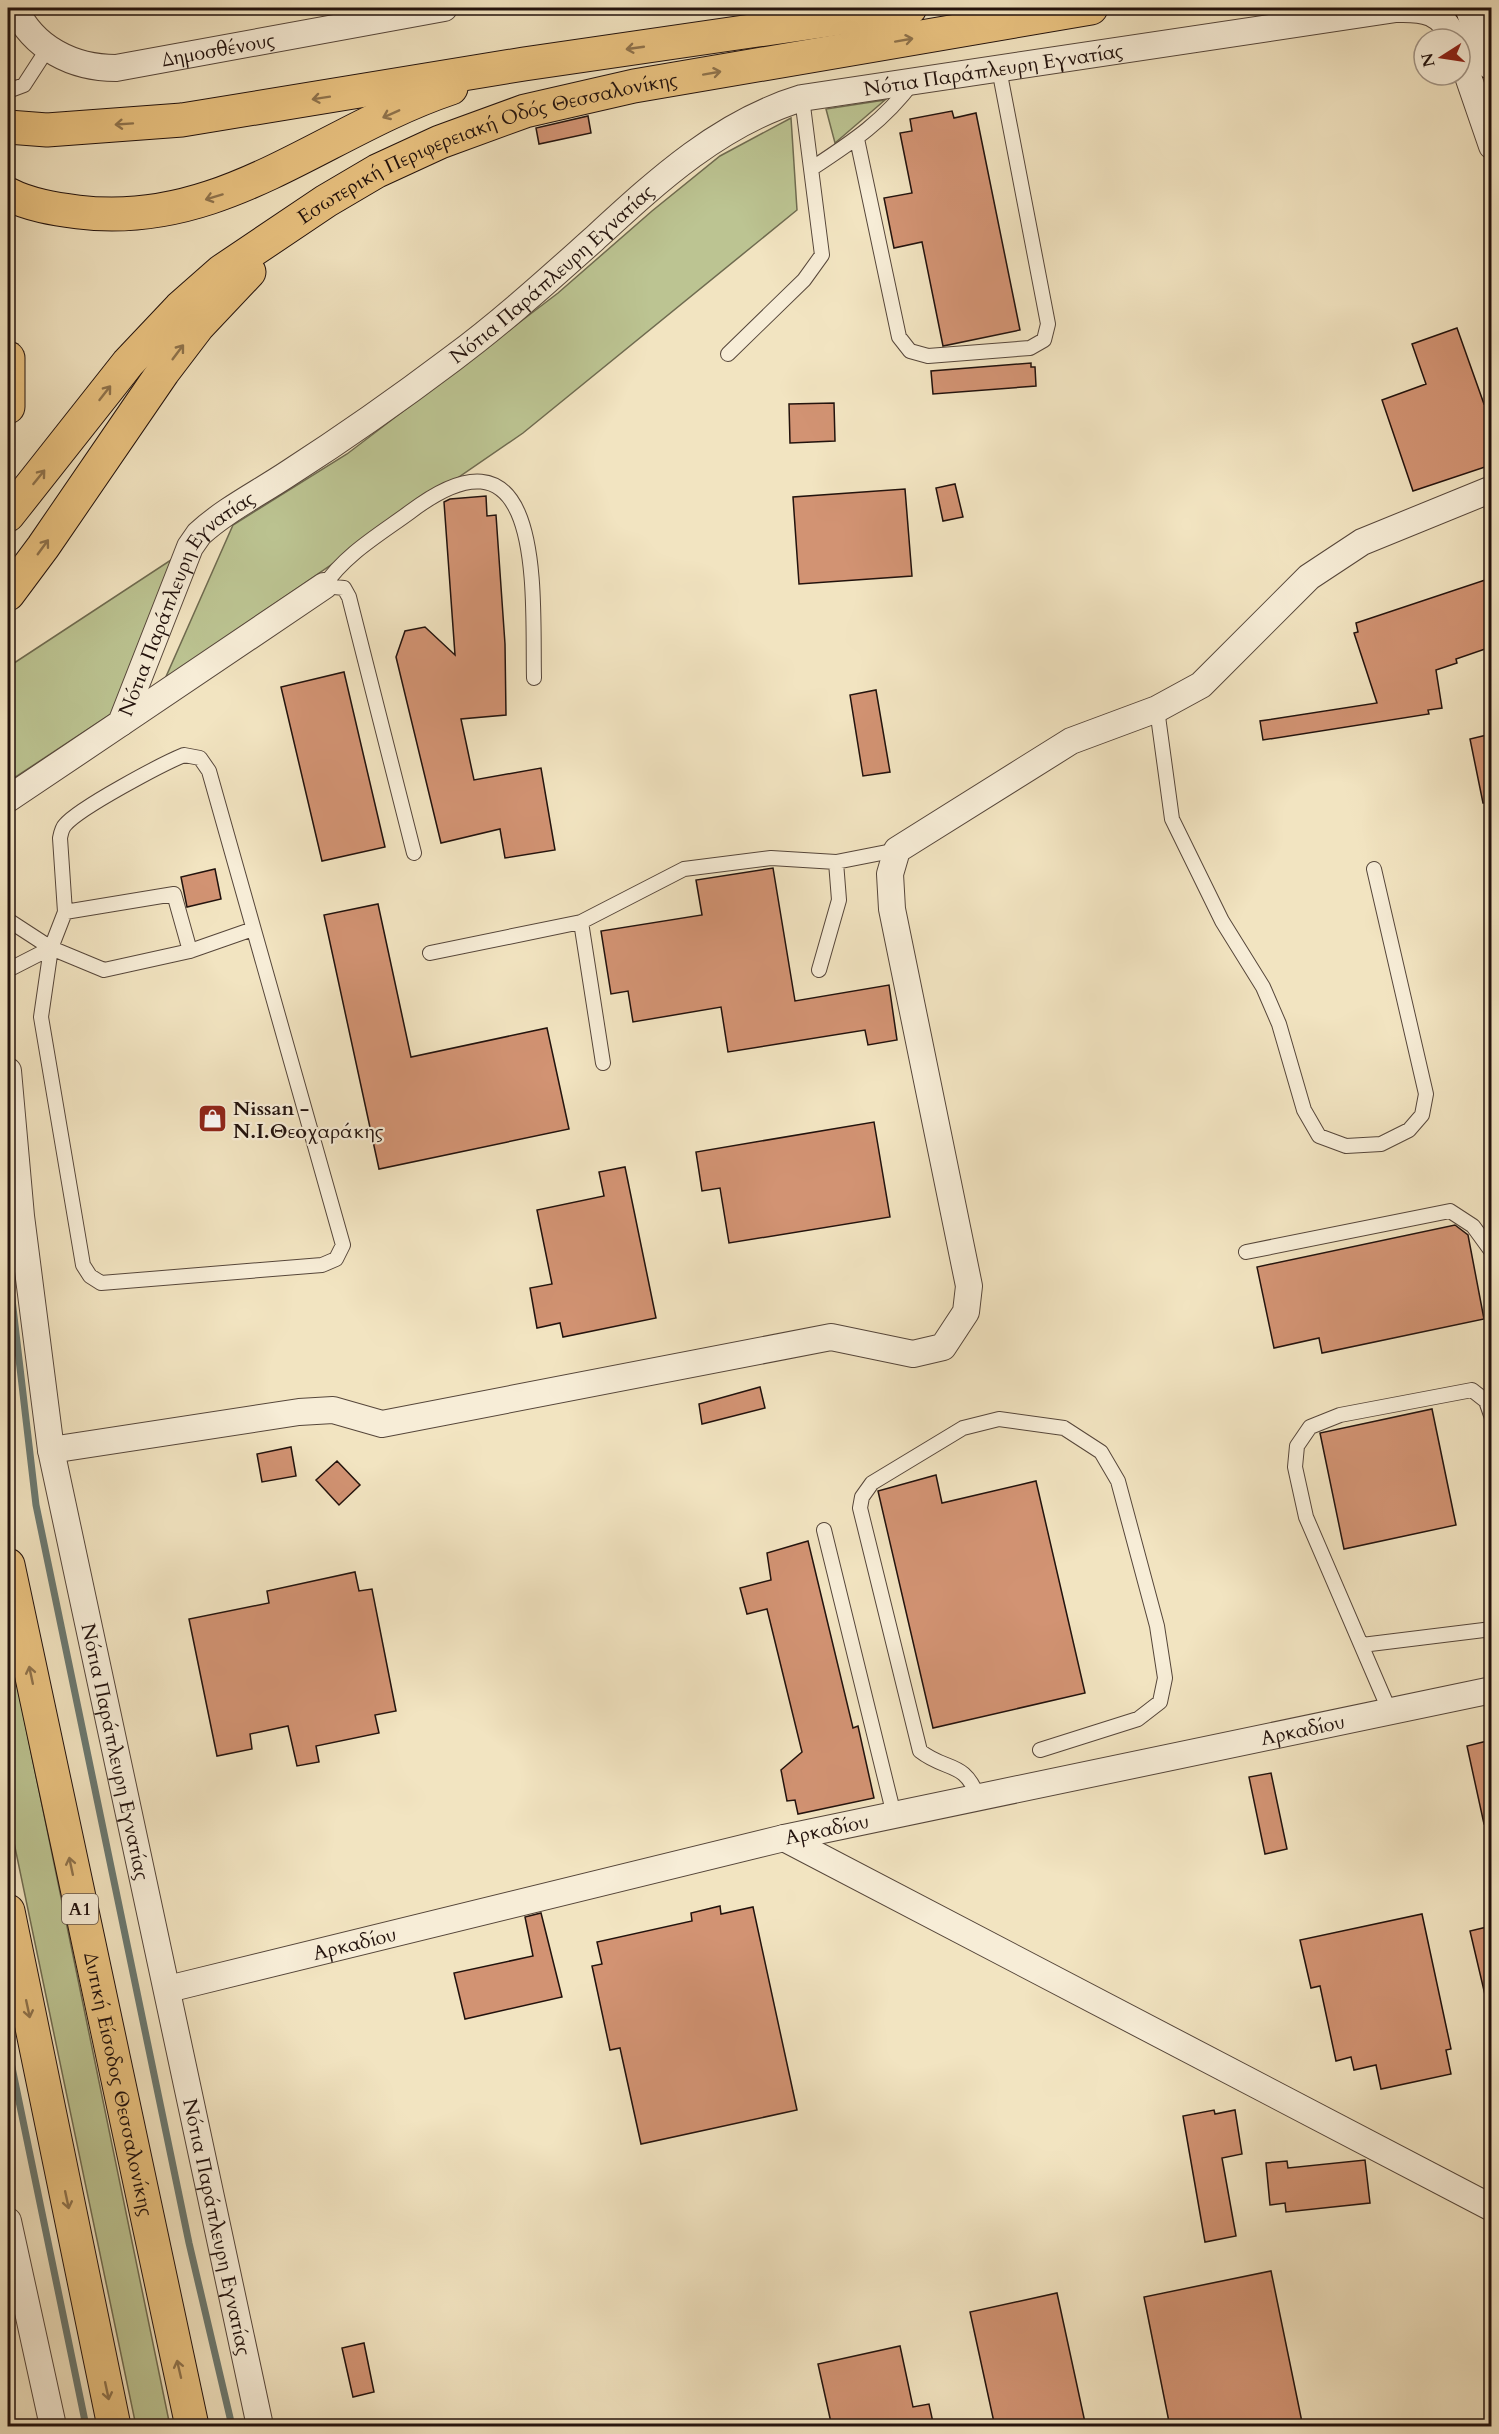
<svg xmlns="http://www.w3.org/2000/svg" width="1499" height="2434" font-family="Cardo,serif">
<rect width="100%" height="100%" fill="#f2e4c1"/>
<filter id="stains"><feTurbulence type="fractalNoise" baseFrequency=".00333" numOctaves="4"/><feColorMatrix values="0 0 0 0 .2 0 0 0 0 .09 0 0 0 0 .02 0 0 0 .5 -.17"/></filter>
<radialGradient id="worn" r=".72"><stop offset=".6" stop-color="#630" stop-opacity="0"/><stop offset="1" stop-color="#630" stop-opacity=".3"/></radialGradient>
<path fill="#bcc492" stroke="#6f6b50" stroke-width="1.5" d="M885,100L835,143L826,109Z
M791,118L797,210L523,433L165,679L233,525L347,454L558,293L652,211L720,156Z
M177,556L111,714L8,782V667Z
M8,1640L170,2426H136L8,1814Z"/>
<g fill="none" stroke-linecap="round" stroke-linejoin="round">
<path stroke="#6b7971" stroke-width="7" d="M8,1265L36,1505L189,2243L232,2426
M8,2048L86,2426"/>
</g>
<path fill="#d29373" stroke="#22120d" stroke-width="1.5" d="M952,111L954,118L976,113L1020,330L943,346L922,242L894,248L884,198L912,193L900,133L912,131L910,119Z
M588,116L591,133L539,144L536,128Z
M1457,328L1484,404L1491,402V465L1413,491L1382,400L1426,384L1412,344Z
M1031,363V367H1035L1036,386L933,394L931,371Z
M834,403L835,441L790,443L789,404Z
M955,484L963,517L943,521L936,488Z
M905,489L912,576L799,584L793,497Z
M486,496L487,516L496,515L505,644L506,715L461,719L474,780L541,768L555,850L505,858L500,829L441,843L396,657L405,631L425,627L455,655L444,502L450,499Z
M1491,578V647L1456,659L1457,663L1436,670L1442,708L1428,710L1429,714L1263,740L1260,721L1377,703L1354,633L1358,632L1356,623Z
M344,672L385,847L322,861L281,687Z
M876,690L890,772L863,776L850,695Z
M1491,734V803H1483L1470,739Z
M773,868L795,1001L889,985L897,1040L868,1045L865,1030L728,1052L721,1007L633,1022L628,991L611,994L601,931L702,915L696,880Z
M215,869L221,899L187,907L181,877Z
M378,904L411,1057L547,1028L569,1129L379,1169L324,915Z
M874,1122L890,1217L729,1243L720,1188L702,1191L696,1152Z
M625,1167L656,1318L563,1337L560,1323L537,1328L530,1288L552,1284L537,1210L604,1196L599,1172Z
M1455,1225L1468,1235L1484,1319L1322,1353L1319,1338L1274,1348L1257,1267Z
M760,1387L765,1408L702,1424L699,1404Z
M1432,1409L1456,1525L1344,1549L1320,1433Z
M291,1447L296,1476L262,1482L257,1454Z
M337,1461L360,1485L339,1505L316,1480Z
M936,1475L942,1503L1036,1481L1085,1693L933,1728L878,1491Z
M808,1541L853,1728L858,1726L874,1798L798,1814L795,1800L787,1801L781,1770L802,1752L767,1609L747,1614L740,1588L771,1580L767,1553Z
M355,1572L359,1591L372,1589L396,1711L375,1715L379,1733L316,1746L319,1762L297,1766L288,1726L250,1734L252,1749L217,1756L189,1619L269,1603L267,1591Z
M1491,1740V1823L1484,1824L1467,1746Z
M1271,1773L1287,1849L1265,1854L1249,1777Z
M720,1906L721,1914L753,1907L797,2110L641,2144L620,2048L610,2050L592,1966L602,1964L597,1942L692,1921L691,1913Z
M541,1913L562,1997L465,2019L454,1973L533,1956L525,1917Z
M1422,1914L1451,2049L1446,2050L1451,2074L1381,2089L1376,2065L1354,2070L1351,2057L1336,2061L1320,1986L1311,1988L1300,1940Z
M1491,1926V1994L1485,1995L1470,1931Z
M1214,2110L1215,2114L1235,2110L1242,2154L1222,2158L1236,2236L1205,2242L1183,2116Z
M1365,2160L1370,2203L1286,2212L1285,2203L1270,2205L1266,2163L1287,2161L1288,2168Z
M1271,2271L1303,2427H1170L1144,2297Z
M1057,2293L1086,2427H995L970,2312Z
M364,2343L374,2392L353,2397L342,2348Z
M900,2346L913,2407L929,2404L934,2427H832L818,2364Z"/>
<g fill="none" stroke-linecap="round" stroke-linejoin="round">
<defs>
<path id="service" d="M8,91L24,85L48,48
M857,139L899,337L910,351L928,356L1030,348L1044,340L1048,324L999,69
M811,169C852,142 883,122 913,82
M728,354L804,280L822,255L802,98
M324,586C344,555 380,534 410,512C547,408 532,596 534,678
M324,586L344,588L349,597L414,853
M1157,709L1172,819L1222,921L1263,987L1279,1024L1304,1110L1319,1136L1346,1146L1381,1144L1409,1130L1422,1115L1426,1094L1374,869
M184,755L200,758L209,771L343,1245L336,1259L322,1265L101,1283L90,1276L83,1265L41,1017L51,948L65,912L60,838C61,833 62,828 65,825C79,808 162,764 184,755Z
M65,912L174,894L190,951
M8,920L51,948L8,970
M581,922L603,1063
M51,948L104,970L190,951L253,929
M430,953L581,922L684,869L771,858L836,862L897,850
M819,970L839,900L836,862
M1246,1252L1450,1211L1473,1226L1492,1252
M824,1530L894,1815
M1362,1645L1492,1629
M1390,1712L1306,1517L1295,1467L1297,1446L1310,1427L1340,1415L1472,1390L1486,1401L1492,1418
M978,1797C964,1760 947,1772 920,1751L860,1508L862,1497L872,1483L963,1428L999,1419L1064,1428L1101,1452L1118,1481L1157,1626L1165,1678L1160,1702L1138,1719L1040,1750"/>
<g id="minor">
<path id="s1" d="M15,8C33,48 73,68 116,68L444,8"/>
<path d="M1460,53L1492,146"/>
<path d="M121,723L324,586"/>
<path id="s2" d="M8,799L121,723L190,547L199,534C225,510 259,493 289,473C345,437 399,399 452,359C502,322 548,280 594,239C656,182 719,123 802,98L1396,9C1426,8 1441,11 1455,39"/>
<path id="s3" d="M8,1071L21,1216L51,1450L260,2426"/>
<path d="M51,1450L299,1412L333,1410L382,1424L831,1337L913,1354L943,1347L966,1312L969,1286L892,909L890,874L897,850L1071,741L1157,709L1201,685L1309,577L1362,542L1492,489"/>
<path d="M784,1838L1492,2208"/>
<path id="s4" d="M168,1989L784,1838L1492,1690"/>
<path d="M8,2221L53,2426"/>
</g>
<path id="secondary" d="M1472,8L1492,63"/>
<g id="trunk">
<path d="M8,127L47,130L182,120L524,64L910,8"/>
<path d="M8,194C29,205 55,209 78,212C222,230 323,131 451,88"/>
<path d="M8,358V407"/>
<path id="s5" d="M8,515L128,363L180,308L222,271L326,201L377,171L440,142L525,111L634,86L1091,8"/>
<path d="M8,594L43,547L163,372L198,326L249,272"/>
</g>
<g id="motorway">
<path id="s6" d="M8,1565L192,2426"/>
<path d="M8,1911L114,2426"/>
</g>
</defs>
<use href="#service" stroke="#56463a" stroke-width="16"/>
<use href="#minor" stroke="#56463a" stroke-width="28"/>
<use href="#secondary" stroke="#22120d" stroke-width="35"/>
<use href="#trunk" stroke="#22120d" stroke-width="35"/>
<use href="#motorway" stroke="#22120d" stroke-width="35"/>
<use href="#service" stroke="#f7edd7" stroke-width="14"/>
<use href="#minor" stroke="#f7edd7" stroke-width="26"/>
<use href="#secondary" stroke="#f7edd7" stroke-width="33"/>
<use href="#trunk" stroke="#e9c280" stroke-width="33"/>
<use href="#motorway" stroke="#e9c280" stroke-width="33"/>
</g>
<defs><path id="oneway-shaft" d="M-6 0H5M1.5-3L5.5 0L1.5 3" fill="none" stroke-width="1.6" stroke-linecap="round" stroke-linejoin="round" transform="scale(1.5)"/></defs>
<g stroke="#8f734c">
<use href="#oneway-shaft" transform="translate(904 40) rotate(-10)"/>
<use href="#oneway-shaft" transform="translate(635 48) rotate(172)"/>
<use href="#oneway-shaft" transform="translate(712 73) rotate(-10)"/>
<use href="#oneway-shaft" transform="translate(321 98) rotate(171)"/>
<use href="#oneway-shaft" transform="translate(391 114) rotate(156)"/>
<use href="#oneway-shaft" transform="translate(124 124) rotate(176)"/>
<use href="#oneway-shaft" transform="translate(214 197) rotate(163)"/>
<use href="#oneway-shaft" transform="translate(178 352) rotate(-53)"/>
<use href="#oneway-shaft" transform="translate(105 393) rotate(-52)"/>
<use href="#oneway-shaft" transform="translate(39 477) rotate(-51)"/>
<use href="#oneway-shaft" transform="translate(43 547) rotate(-54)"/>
<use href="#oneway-shaft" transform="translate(31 1675) rotate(-102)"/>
<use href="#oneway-shaft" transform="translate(71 1866) rotate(-102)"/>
<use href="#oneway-shaft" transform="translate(28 2009) rotate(78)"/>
<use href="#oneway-shaft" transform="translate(67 2200) rotate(78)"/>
<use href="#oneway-shaft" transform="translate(179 2369) rotate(-103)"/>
<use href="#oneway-shaft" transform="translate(107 2391) rotate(78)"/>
</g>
<defs>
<symbol id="shop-square" viewBox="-11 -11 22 22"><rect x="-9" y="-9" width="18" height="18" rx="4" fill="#8f2418" stroke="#f7edd7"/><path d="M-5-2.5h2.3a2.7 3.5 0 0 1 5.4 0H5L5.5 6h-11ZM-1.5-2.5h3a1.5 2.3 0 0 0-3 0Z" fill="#fff"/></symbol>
</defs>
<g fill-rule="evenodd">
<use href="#shop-square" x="196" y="1102" width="33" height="33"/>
</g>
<g text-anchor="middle" stroke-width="4.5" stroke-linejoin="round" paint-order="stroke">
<rect fill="#f7edd7" stroke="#62544a" stroke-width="1.5" x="62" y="1894" width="36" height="30" rx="4.5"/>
<g font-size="18" font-weight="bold" fill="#22120d">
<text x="80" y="1915">Α1</text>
</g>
<g font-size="20" fill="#22120d" stroke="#f7edd7">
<text dy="7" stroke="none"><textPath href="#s1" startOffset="228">Δημοσθένους</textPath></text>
<text dy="7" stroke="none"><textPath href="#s2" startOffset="1282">Νότια Παράπλευρη Εγνατίας</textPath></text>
<text dy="7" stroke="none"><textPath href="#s5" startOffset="622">Εσωτερική Περιφερειακή Οδός Θεσσαλονίκης</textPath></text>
<text dy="7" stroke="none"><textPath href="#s2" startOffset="780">Νότια Παράπλευρη Εγνατίας</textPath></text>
<text dy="7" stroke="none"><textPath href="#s2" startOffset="276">Νότια Παράπλευρη Εγνατίας</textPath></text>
<text dy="7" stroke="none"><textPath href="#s4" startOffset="1164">Αρκαδίου</textPath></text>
<text dy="7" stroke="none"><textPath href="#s3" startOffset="690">Νότια Παράπλευρη Εγνατίας</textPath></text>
<text dy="7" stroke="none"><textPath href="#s4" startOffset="678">Αρκαδίου</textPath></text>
<text dy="7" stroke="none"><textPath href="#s4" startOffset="192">Αρκαδίου</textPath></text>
<text dy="7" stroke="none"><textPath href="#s6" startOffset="531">Δυτική Είσοδος Θεσσαλονίκης</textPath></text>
<text dy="7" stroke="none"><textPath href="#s3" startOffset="1176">Νότια Παράπλευρη Εγνατίας</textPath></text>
</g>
<g font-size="20" font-weight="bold" fill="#22120d" stroke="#f7edd7" text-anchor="start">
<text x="233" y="1115">Nissan -<tspan x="233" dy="23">Ν.Ι.Θεοχαράκης</tspan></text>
</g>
</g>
<rect width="1499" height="2434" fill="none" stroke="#f2e4c1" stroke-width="30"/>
<rect x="9" y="9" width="1481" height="2416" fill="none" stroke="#22120d" stroke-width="3"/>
<rect x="15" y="15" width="1469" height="2404" fill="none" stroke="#22120d" stroke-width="1.5"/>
<g transform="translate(1442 57) rotate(258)"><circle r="28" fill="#f7edd7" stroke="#a29586" stroke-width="1.5"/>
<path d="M0-4.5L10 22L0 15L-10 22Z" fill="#8f2418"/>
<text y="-9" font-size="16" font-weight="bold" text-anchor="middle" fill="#22120d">N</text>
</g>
<rect width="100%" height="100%" filter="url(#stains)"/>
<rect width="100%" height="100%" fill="url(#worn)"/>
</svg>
